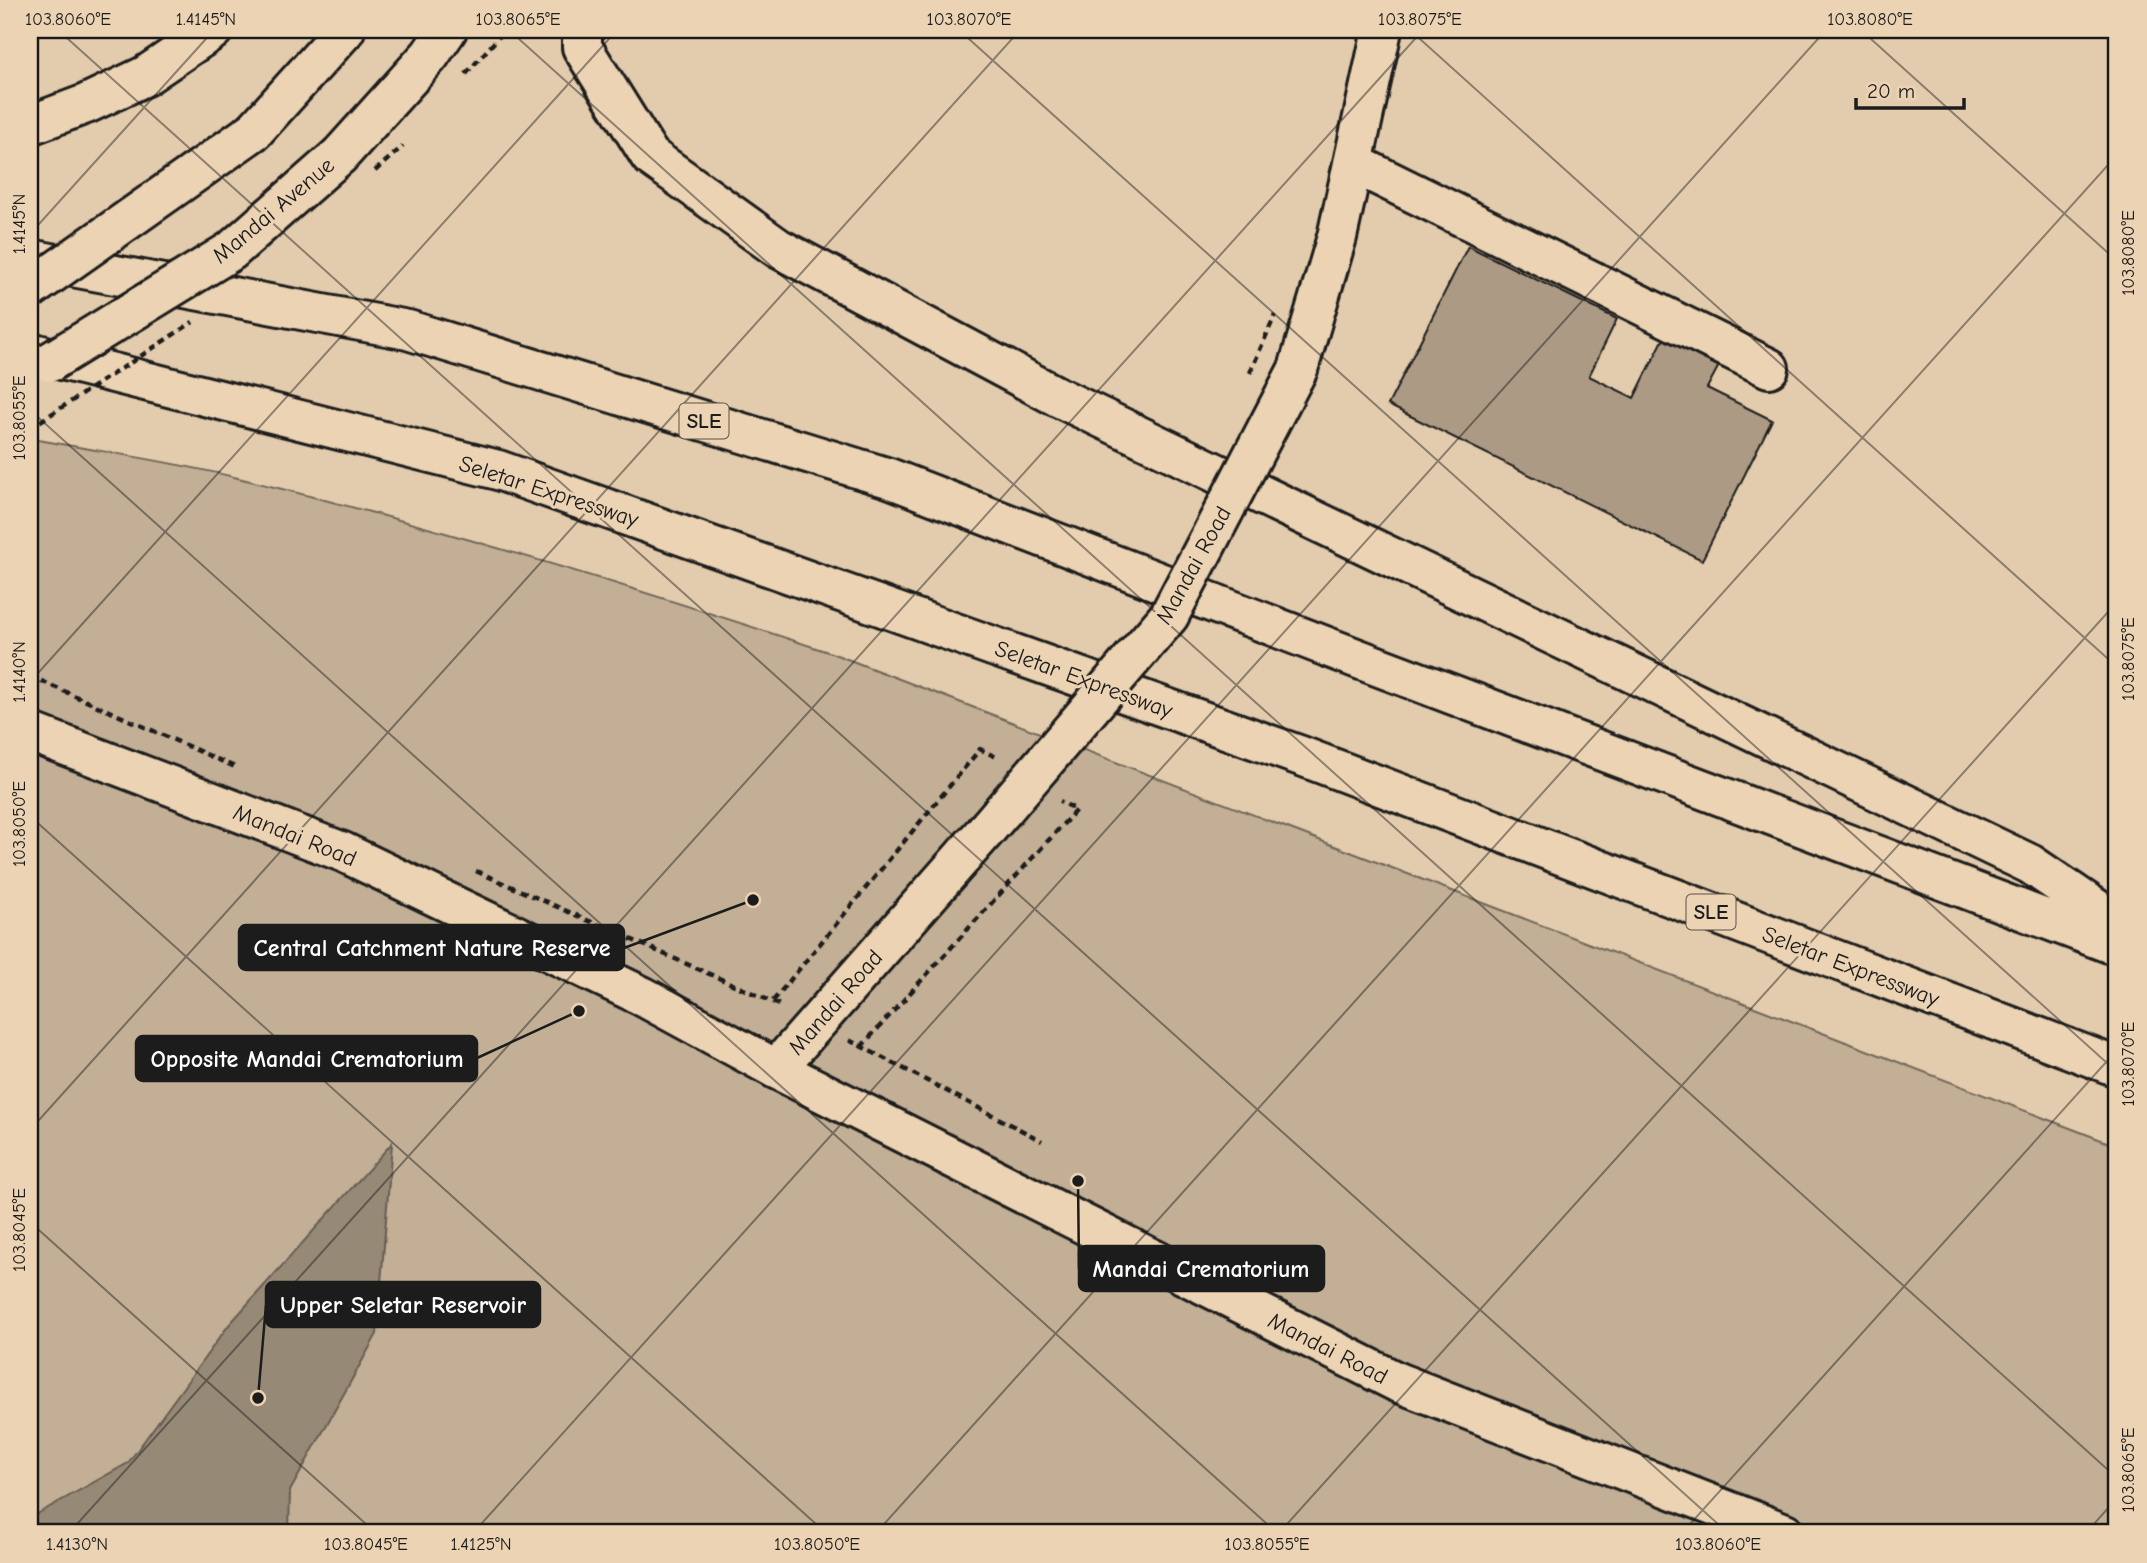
<svg xmlns="http://www.w3.org/2000/svg" width="2147" height="1563" font-family="'Comic Neue',sans-serif">
<rect width="100%" height="100%" fill="#e3ccad"/>
<filter id="ink" filterUnits="userSpaceOnUse"><feTurbulence type="fractalNoise" baseFrequency=".0143" numOctaves="2"/><feDisplacementMap in="SourceGraphic" scale="14" xChannelSelector="R" yChannelSelector="G"/><feConvolveMatrix kernelMatrix="1 2 1 2 8 2 1 2 1" color-interpolation-filters="sRGB"/></filter>
<g filter="url(#ink)">
<path fill="#c2af95" stroke="#6f6658" stroke-width="2" d="M34,439C102,452 171,461 238,478C439,527 637,588 834,654L2117,1146V1533H30V442Z"/>
<path fill="#968976" stroke="#655d52" stroke-width="2" d="M392,1143L377,1334L290,1491L289,1533H30V1518L128,1463L228,1326Z"/>
<path fill="#ac9a85" stroke="#1c1c1c" stroke-width="2" d="M1468,246L1617,319L1589,376L1634,398L1669,328L1724,356L1707,388L1772,420L1702,560L1388,405Z"/>
<g fill="none" stroke-linecap="round" stroke-linejoin="round">
<defs>
<path id="minor" d="M1353,163L1769,368
M1298,369L1337,237L1382,30
M776,1069L987,829"/>
<path id="major" d="M254,131L345,30
M340,155L430,55L447,30
M30,732L343,852L642,996L776,1069L1397,1382L1785,1533"/>
<path id="highway" d="M582,30V47L650,156L778,248L1058,397L2030,864L2117,923
M30,125L86,104L145,76L213,30
M30,259L408,330L889,478L1356,658L2117,946
M30,352L498,470L1304,757L2117,1067"/>
</defs>
<use href="#minor" stroke="#1c1c1c" stroke-width="44"/>
<use href="#major" stroke="#1c1c1c" stroke-width="44"/>
<use href="#highway" stroke="#1c1c1c" stroke-width="44"/>
<path stroke="#1c1c1c" stroke-width="4.5" stroke-dasharray="7 5" stroke-linecap="butt" d="M466,74L505,30
M30,676L237,768
M476,871L782,1006
M773,1001L980,749L998,758
M849,1040L1042,1141
M861,1047L1076,810L1060,801"/>
<use href="#minor" stroke="#ebd3b3" stroke-width="38"/>
<use href="#major" stroke="#ebd3b3" stroke-width="38"/>
<use href="#highway" stroke="#ebd3b3" stroke-width="38"/>
<defs>
<path id="minor-bridge" d="M987,829L1169,616L1298,369"/>
<path id="major-bridge" d="M30,289L254,131
M50,362L231,251L340,155"/>
</defs>
<use href="#minor-bridge" stroke="#1c1c1c" stroke-width="44" stroke-linecap="butt"/>
<use href="#major-bridge" stroke="#1c1c1c" stroke-width="44" stroke-linecap="butt"/>
<path stroke="#1c1c1c" stroke-width="4.5" stroke-dasharray="7 5" stroke-linecap="butt" d="M375,171L403,146
M1250,373L1275,315
M30,428L193,322"/>
<use href="#minor-bridge" stroke="#ebd3b3" stroke-width="38"/>
<use href="#major-bridge" stroke="#ebd3b3" stroke-width="38"/>
</g>
</g>
<path fill="none" stroke="#1c1c1c" stroke-width="2" stroke-opacity="0.45" d="M58,30L1728,1533M509,30L2117,1478M959,30L2117,1072M1410,30L2117,667M1861,30L2117,261M30,234L214,30M30,410L1277,1533M30,682L617,30M30,816L826,1533M30,1130L1020,30M30,1222L376,1533M69,1533L1423,30M473,1533L1826,30M876,1533L2117,155M1279,1533L2117,602M1682,1533L2117,1050M2086,1533L2117,1498"/>
<g text-anchor="middle" stroke-width="6" stroke-linejoin="round" paint-order="stroke">
<g fill="#ebd3b3" stroke="#5a5349" stroke-width="2">
<rect x="679.5" y="403.5" width="49" height="35" rx="5"/>
<rect x="1686.5" y="894.5" width="49" height="35" rx="5"/>
</g>
<g font-size="21" font-weight="bold" fill="#1c1c1c">
<text x="704" y="428">SLE</text>
<text x="1711" y="919">SLE</text>
</g>
<g font-size="23" fill="#1c1c1c" stroke="#ebd3b3">
<text transform="translate(273 210) rotate(-40)" y="8">Mandai Avenue</text>
<text transform="translate(549 491) rotate(18)" y="8">Seletar Expressway</text>
<text transform="translate(1193 565) rotate(-61)" y="8">Mandai Road</text>
<text transform="translate(1084 679) rotate(20)" y="8">Seletar Expressway</text>
<text transform="translate(295 835) rotate(22)" y="8">Mandai Road</text>
<text transform="translate(1851 966) rotate(21)" y="8">Seletar Expressway</text>
<text transform="translate(835 1002) rotate(-49)" y="8">Mandai Road</text>
<text transform="translate(1328 1348) rotate(27)" y="8">Mandai Road</text>
</g>
</g>
<path fill="none" stroke="#1c1c1c" stroke-width="2.5" d="M753 900L624 948M579 1011L477 1058M1078 1181L1079 1269M258 1398L266 1305"/>
<g fill="#1c1c1c" stroke="#ebd3b3" stroke-width="2.5">
<circle cx="753" cy="900" r="7"/>
<circle cx="579" cy="1011" r="7"/>
<circle cx="1078" cy="1181" r="7"/>
<circle cx="258" cy="1398" r="7"/>
</g>
<g fill="#1c1c1c" stroke="#1c1c1c" stroke-width="2.5">
<rect x="239" y="925" width="385" height="45" rx="7"/>
<rect x="136" y="1036" width="341" height="45" rx="7"/>
<rect x="1079" y="1246" width="245" height="45" rx="7"/>
<rect x="266" y="1282" width="274" height="45" rx="7"/>
</g>
<g font-size="24" text-anchor="middle" font-weight="bold" fill="#fff">
<text x="432" y="956">Central Catchment Nature Reserve</text>
<text x="307" y="1067">Opposite Mandai Crematorium</text>
<text x="1201" y="1277">Mandai Crematorium</text>
<text x="403" y="1313">Upper Seletar Reservoir</text>
</g>
<rect width="2147" height="1563" fill="none" stroke="#ebd3b3" stroke-width="77"/>
<path d="M1856 98v10h108v-10" fill="none" stroke="#1c1c1c" stroke-width="3.5"/>
<text x="1867" y="98" font-size="21" fill="#1c1c1c" stroke="#ebd3b3" stroke-width="5" paint-order="stroke">20 m</text>
<rect x="38" y="38" width="2070" height="1486" fill="none" stroke="#1c1c1c" stroke-width="2.5"/>
<g font-size="18" text-anchor="middle" fill="#1c1c1c">
<text x="68" y="25">103.8060°E</text>
<text x="206" y="25">1.4145°N</text>
<text x="518" y="25">103.8065°E</text>
<text x="969" y="25">103.8070°E</text>
<text x="1420" y="25">103.8075°E</text>
<text x="1870" y="25">103.8080°E</text>
<text transform="translate(19 224) rotate(-90)" y="6">1.4145°N</text>
<text transform="translate(2128 253) rotate(-90)" y="6">103.8080°E</text>
<text transform="translate(19 418) rotate(-90)" y="6">103.8055°E</text>
<text transform="translate(2128 659) rotate(-90)" y="6">103.8075°E</text>
<text transform="translate(19 672) rotate(-90)" y="6">1.4140°N</text>
<text transform="translate(19 824) rotate(-90)" y="6">103.8050°E</text>
<text transform="translate(2128 1064) rotate(-90)" y="6">103.8070°E</text>
<text transform="translate(19 1230) rotate(-90)" y="6">103.8045°E</text>
<text transform="translate(2128 1470) rotate(-90)" y="6">103.8065°E</text>
<text x="77" y="1550">1.4130°N</text>
<text x="366" y="1550">103.8045°E</text>
<text x="481" y="1550">1.4125°N</text>
<text x="817" y="1550">103.8050°E</text>
<text x="1267" y="1550">103.8055°E</text>
<text x="1718" y="1550">103.8060°E</text>
</g>
</svg>
